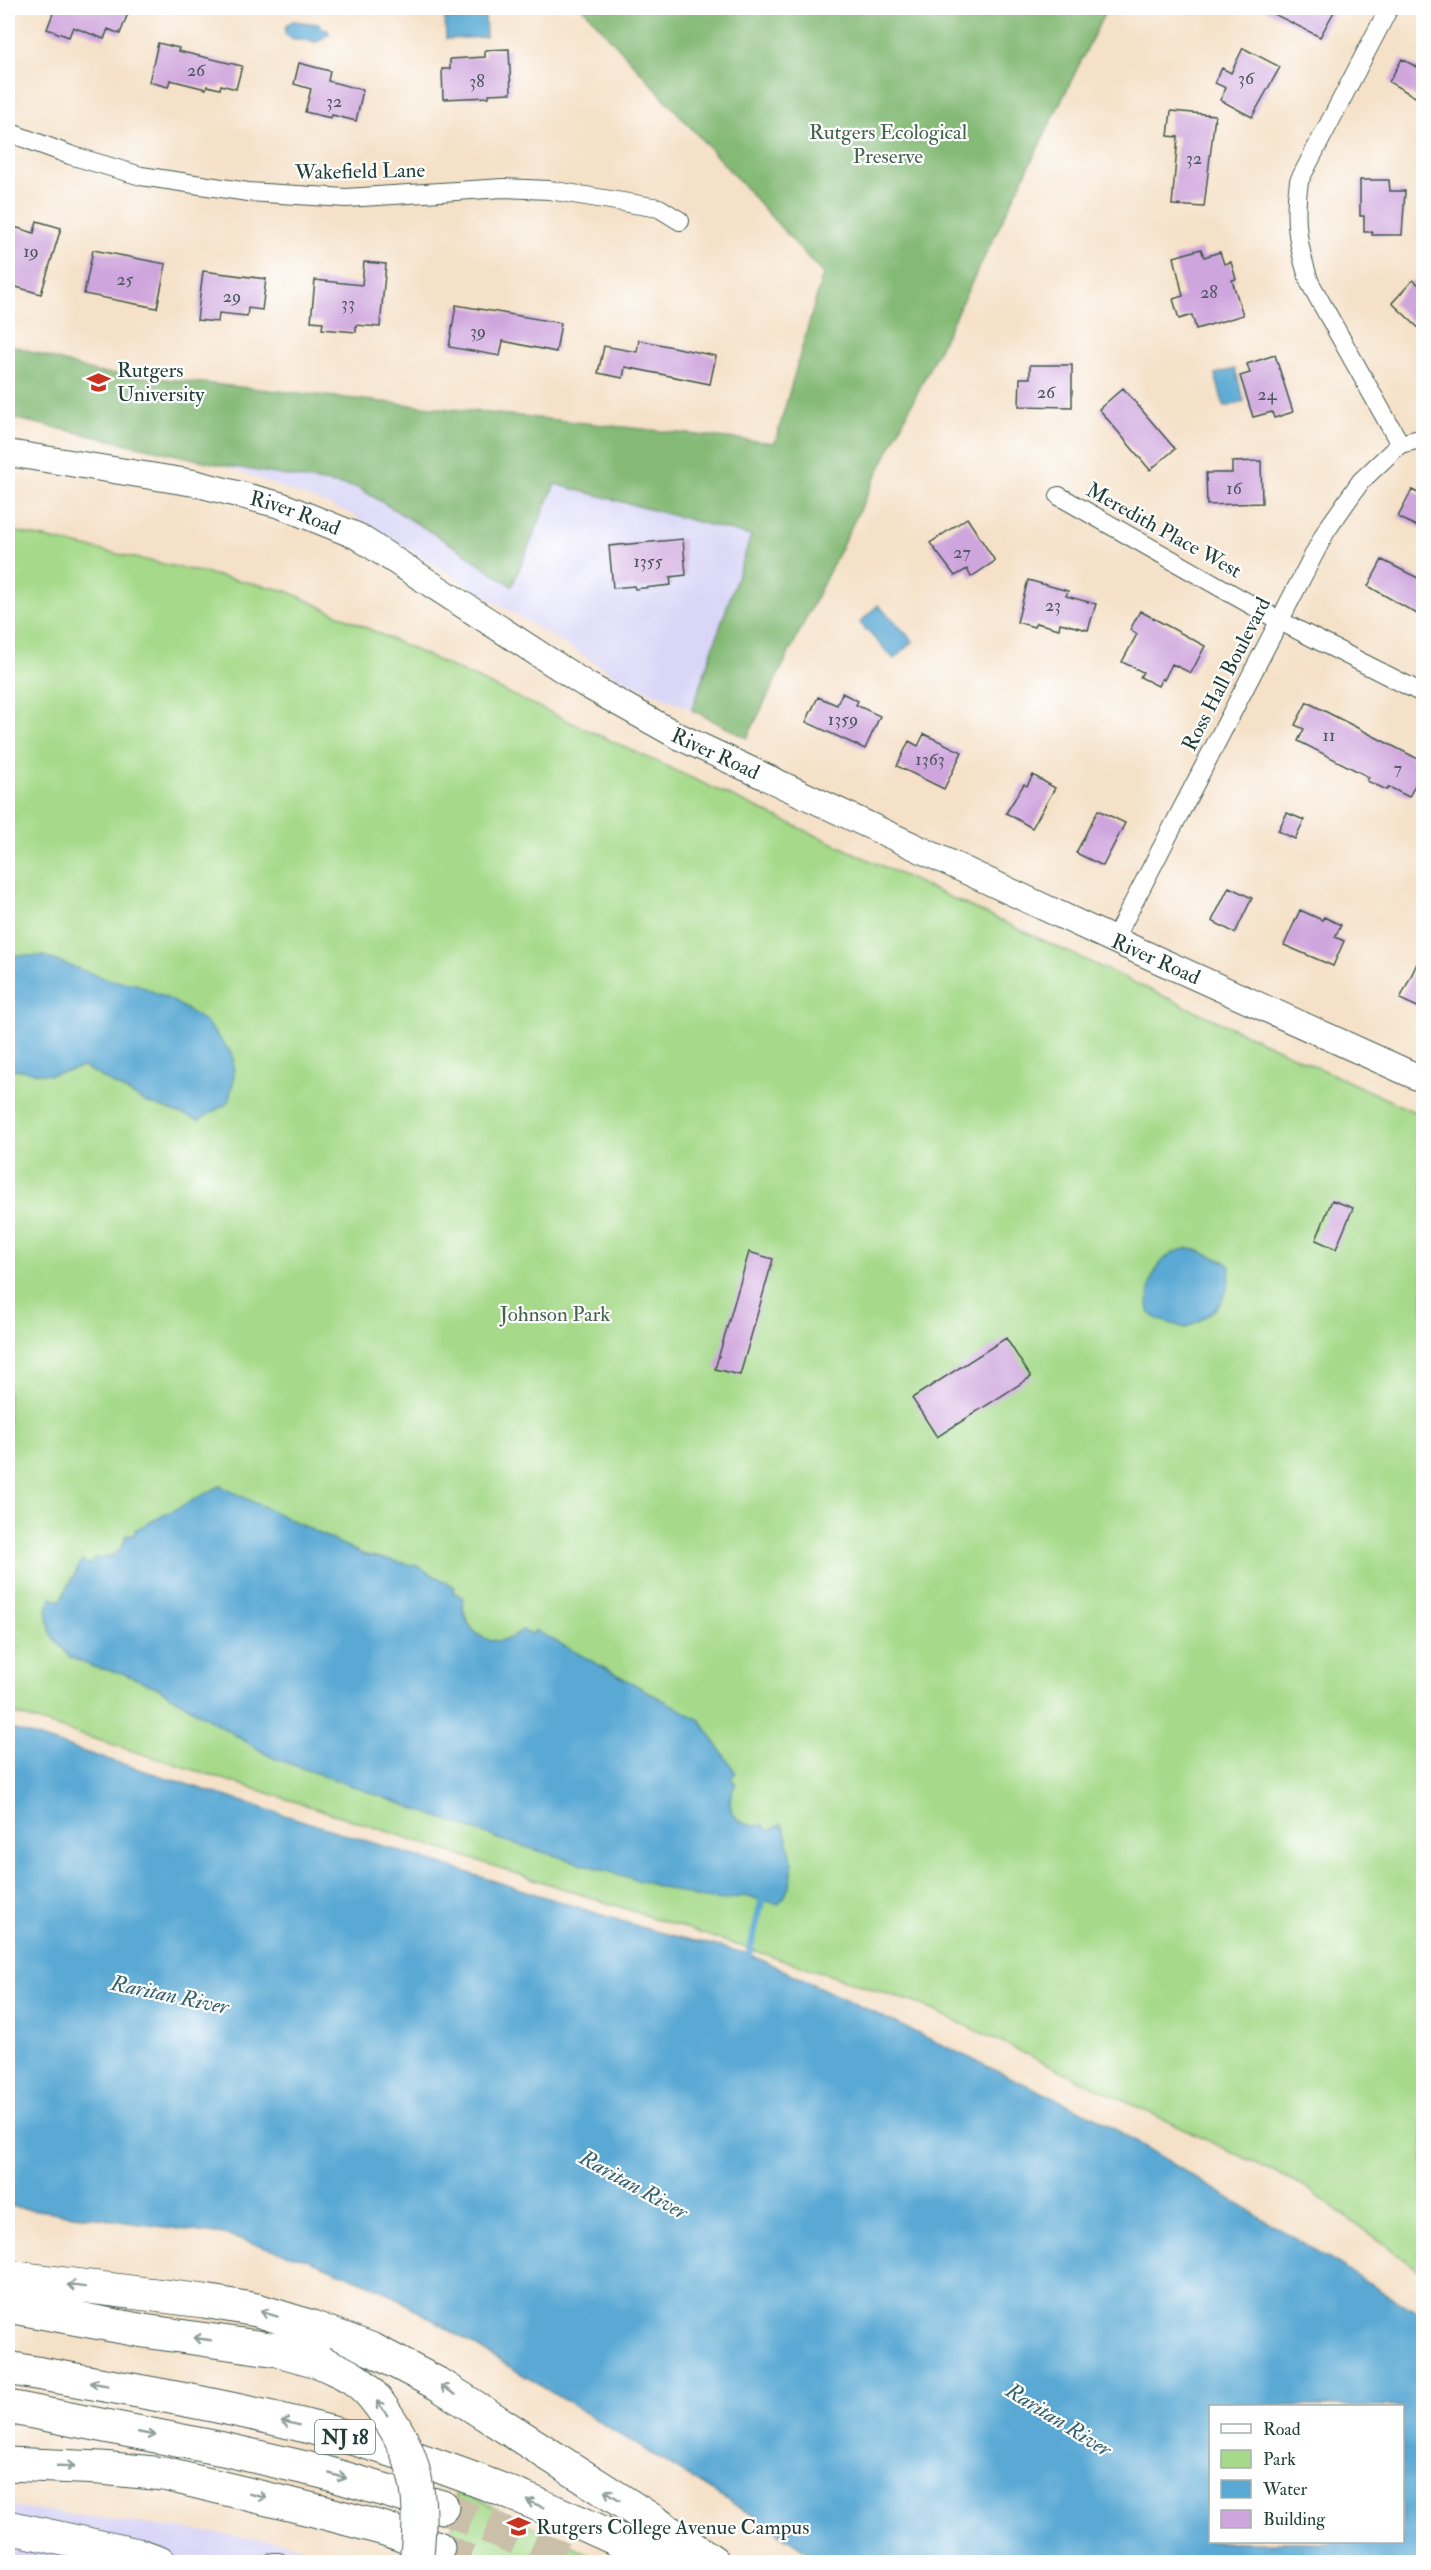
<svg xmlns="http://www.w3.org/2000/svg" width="1431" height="2570" font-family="'IM FELL Double Pica',serif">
<rect width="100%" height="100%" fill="#fff"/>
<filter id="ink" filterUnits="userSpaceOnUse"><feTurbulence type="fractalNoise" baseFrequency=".0167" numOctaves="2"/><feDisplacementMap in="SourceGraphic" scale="12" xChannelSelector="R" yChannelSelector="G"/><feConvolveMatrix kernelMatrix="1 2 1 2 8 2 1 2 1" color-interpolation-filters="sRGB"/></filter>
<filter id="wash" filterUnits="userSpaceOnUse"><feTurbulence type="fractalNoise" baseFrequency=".008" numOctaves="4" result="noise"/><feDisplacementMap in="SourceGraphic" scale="24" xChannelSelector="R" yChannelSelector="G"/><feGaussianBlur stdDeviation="1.35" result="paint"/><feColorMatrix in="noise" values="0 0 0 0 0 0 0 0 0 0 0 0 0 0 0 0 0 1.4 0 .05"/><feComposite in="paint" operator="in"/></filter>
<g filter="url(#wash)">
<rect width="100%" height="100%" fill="#f5e1c8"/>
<path fill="#d9d6f7" d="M583,8H1107L747,738L692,710L618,677L350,513L222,465L8,417V344L95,372L775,443L823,274Z
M8,2506L285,2542L352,2562H8Z"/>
<path fill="#a6da8a" stroke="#628c5f" stroke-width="1.5" d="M8,530L287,591L1423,1116V2273L1304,2186L922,2005L281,1797L8,1712Z
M457,2489L605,2562H448Z"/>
<path fill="#84ba76" stroke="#527c55" stroke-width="1.5" d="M583,8H1107L747,738L692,710L751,536L555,484L512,586L462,551L359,488L222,465L8,417V344L95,372L775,443L823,274Z"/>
<path fill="#5aa9d4" stroke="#3c7384" stroke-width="1.5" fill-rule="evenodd" d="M485,16L486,37L446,39L445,18Z
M293,21L319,24L323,29H327L329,34L317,42L290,38L285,34L286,25Z
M1235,369L1244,402L1224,407L1215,374Z
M878,605L913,641L894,659L860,623Z
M8,955L43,956L109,980L136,984L171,1000L205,1021L233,1055L234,1079L228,1103L199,1120L145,1102L84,1067L50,1075L8,1068Z
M1191,1248L1224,1261L1230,1266C1229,1303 1217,1311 1186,1328L1159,1320L1149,1312C1145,1282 1158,1251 1191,1248Z
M220,1486L362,1554L417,1566L455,1587L453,1592L463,1597C461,1633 493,1655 522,1630L532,1635L535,1630L700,1720L736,1773L731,1778L736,1784C721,1807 737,1830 763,1825L768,1831L782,1824C792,1851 800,1879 779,1904L744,1896L723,1900L695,1897L505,1841L271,1757L158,1688L122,1673L93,1667L70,1657L51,1635L47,1609L52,1597L60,1601L82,1561L90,1565L94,1558C111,1559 123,1553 126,1535H135V1530Z
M8,1728L650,1930L749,1954L1097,2118L1423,2316V2562H823L755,2517L384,2290L310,2260L224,2235L8,2206ZM1402,2406V2542H1210V2406Z"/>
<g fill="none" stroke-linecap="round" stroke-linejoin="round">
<path stroke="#5aa9d4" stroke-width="7" d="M749,1954L762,1900"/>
</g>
<g id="blocks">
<path fill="#cfa5dd" d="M55,8H130L120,34L108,29L104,39L73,27L69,37L47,29Z
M1262,8H1336L1320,37Z
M158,43L179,48L178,51L242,66L236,89L221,85L220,89L207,86L206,89L170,80L168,87L149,82Z
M1243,48L1280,67L1252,117L1220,100L1226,88L1215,83L1222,68L1231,73Z
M509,49L511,93L489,94V97L443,99L442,69H450V59L485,57V50Z
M1402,59L1424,71V102L1389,82Z
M299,63L330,71L328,81L363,90L356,121L332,115L331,118L305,112L311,89L294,84Z
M1171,111L1215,115L1204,207L1172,205L1178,137L1168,136Z
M1360,180H1389L1390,191H1405L1402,235H1372V232H1364V216H1360Z
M37,221L61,228L41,294L9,285L13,271L8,270V225L34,233Z
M1201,249L1204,257L1220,252L1224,264L1231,262L1236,279L1232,280L1243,315L1196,329L1192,315L1179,319L1173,299L1183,296L1174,257Z
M93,250L166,264L157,308L84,294Z
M364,262L386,264L380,327L356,325V332L322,329L323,322L311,321L315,280L362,285Z
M203,271L266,279L262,310L248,308L247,316L219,313L218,322L197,320Z
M1413,280L1424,289V333L1392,303Z
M456,305L561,323L556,352L503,341L500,356L449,347Z
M639,340L716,356L710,384L625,367L623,378L598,373L604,346L637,352Z
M1275,355L1293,412L1274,418L1272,412L1253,417L1240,376L1250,373L1247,364Z
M1030,365H1072V407L1019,406L1020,378H1030Z
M1123,388L1175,449L1150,470L1099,409Z
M1261,461L1262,503L1207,505L1206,473H1232V462Z
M1412,490L1424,496V530L1398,517Z
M967,518L995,561L971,577L967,569L955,576L930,543Z
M683,539L686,575L670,577L671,585L635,589L634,586L613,588L609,546Z
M1382,560L1424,581V618L1368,586Z
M1028,580L1068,591L1066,596L1096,604L1088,630L1060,623L1059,629L1036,623L1034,627L1017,622Z
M1140,611L1205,646L1191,673L1172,664L1164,680L1162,678L1158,686L1140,677L1143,672L1122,662L1137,634L1130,630Z
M842,693L858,701L856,705L880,716L865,749L806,722L818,697L837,705Z
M1307,702L1424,762V767L1409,797L1389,787L1387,790L1367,781L1369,777L1298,741L1304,729L1295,725Z
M924,734L962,752L944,789L897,766L909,741L918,746Z
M1033,775L1055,788L1032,828L1006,813L1024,784L1027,786Z
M1098,810L1125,823L1103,866L1076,853Z
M1287,813L1304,820L1295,839L1278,831Z
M1229,887L1252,898L1235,933L1212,921Z
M1300,910L1322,920L1324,917L1341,925L1335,937L1344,941L1333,966L1284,945Z
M1424,949V1010L1400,999Z
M1332,1200L1353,1208L1336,1249L1316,1240Z
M749,1252L773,1259L740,1375L715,1369Z
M1006,1338L1031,1377L937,1437L912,1398Z"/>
</g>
</g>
<g filter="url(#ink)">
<use href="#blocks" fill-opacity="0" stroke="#3f564a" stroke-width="1.5"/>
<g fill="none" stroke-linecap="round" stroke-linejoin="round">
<path stroke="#cac0aa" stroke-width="33" stroke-dasharray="33 16" stroke-linecap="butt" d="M442,2507L571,2562
M438,2548L471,2562"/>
<defs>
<path id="street" d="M1389,8L1299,181C1293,218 1298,248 1310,283L1400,444
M8,132L70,155L141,176L248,192L346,198L503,188L549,190L659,208L680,221
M1059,496L1278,620L1424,694
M1114,940L1326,531L1361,481L1400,444L1424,438
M273,2562H279"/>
<g id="secondary">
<path id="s1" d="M8,453L194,483L280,505L357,536L585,684L678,736L1114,940L1424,1080"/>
</g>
<path id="highway" d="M8,2277L204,2301L257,2310L312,2327L373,2350L440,2385L656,2523L713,2562
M8,2306L144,2331L278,2350L321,2362
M8,2368C125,2389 243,2407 358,2440C464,2471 566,2514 665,2562
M8,2407L223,2449L323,2472L442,2507
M8,2464L101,2468L164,2474L318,2511L385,2529L438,2548
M8,2527L142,2556L159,2562"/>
</defs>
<use href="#street" stroke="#3f564a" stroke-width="20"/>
<use href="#secondary" stroke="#3f564a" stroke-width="28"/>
<use href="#highway" stroke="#3f564a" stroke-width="35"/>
<use href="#street" stroke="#fff" stroke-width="18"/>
<use href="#secondary" stroke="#fff" stroke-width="26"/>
<use href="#highway" stroke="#fff" stroke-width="33"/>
<defs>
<path id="highway-bridge" d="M321,2362C332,2368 344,2372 354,2379C368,2388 379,2403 388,2417C420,2463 423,2508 416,2562"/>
</defs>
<use href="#highway-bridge" stroke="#3f564a" stroke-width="35" stroke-linecap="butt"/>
<use href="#highway-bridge" stroke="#fff" stroke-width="33"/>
</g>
<defs><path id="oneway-shaft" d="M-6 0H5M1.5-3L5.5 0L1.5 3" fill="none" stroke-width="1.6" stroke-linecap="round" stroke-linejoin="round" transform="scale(1.5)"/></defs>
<g stroke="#8f9e9a">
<use href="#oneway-shaft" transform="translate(76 2286) rotate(-173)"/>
<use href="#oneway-shaft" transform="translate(269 2314) rotate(-163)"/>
<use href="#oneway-shaft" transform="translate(202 2339) rotate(-172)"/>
<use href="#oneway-shaft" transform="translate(99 2384) rotate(-170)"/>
<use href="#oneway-shaft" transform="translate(448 2390) rotate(-148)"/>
<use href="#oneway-shaft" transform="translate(382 2408) rotate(-126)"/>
<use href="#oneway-shaft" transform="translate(290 2423) rotate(-166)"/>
<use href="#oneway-shaft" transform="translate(147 2434) rotate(11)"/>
<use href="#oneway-shaft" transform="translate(66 2466) rotate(2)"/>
<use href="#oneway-shaft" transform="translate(338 2476) rotate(16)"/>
<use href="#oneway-shaft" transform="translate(612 2495) rotate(-147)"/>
<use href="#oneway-shaft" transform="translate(258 2496) rotate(14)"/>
<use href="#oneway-shaft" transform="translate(535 2504) rotate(-158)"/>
</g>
</g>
<defs>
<symbol id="university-bare" viewBox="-9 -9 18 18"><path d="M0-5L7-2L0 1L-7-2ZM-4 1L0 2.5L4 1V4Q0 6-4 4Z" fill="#c8321e" stroke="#fff" stroke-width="2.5" paint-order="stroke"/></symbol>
</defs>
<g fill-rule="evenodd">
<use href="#university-bare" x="82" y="366" width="33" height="33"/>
<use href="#university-bare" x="502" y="2510" width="33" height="33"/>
</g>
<g text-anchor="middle" stroke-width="4.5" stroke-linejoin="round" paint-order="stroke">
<g font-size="18" fill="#4b575e">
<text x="196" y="76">26</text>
<text x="1246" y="84">36</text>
<text x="477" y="87">38</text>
<text x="334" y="107">32</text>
<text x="1194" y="164">32</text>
<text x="31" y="257">19</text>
<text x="125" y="285">25</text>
<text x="1209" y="298">28</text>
<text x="232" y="302">29</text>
<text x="348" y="309">33</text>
<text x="478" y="337">39</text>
<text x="1046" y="398">26</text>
<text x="1267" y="400">24</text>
<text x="1234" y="494">16</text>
<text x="962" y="558">27</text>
<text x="648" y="567">1355</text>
<text x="1053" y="611">23</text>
<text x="843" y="725">1359</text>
<text x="1329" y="741">11</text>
<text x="930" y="765">1363</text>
<text x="1398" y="774">7</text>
</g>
<rect fill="#fff" stroke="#627771" stroke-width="1.5" x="315" y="2420" width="60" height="34" rx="4.5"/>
<g font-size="20" font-weight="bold" fill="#1f3d34">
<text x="345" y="2444">NJ 18</text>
</g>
<g font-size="21" fill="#41644a" stroke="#fff">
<text x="888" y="139">Rutgers Ecological<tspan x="888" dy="24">Preserve</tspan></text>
<text x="555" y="1321">Johnson Park</text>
</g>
<g font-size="21" fill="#1f3d34" stroke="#fff">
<text transform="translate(360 171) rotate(-1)" y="7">Wakefield Lane</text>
<text dy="7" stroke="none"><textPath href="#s1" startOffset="294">River Road</textPath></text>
<text transform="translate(1164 530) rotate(29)" y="7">Meredith Place West</text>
<text transform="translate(1226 674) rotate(-63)" y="7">Ross Hall Boulevard</text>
<text dy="7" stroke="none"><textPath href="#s1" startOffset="780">River Road</textPath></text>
<text dy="7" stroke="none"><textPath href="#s1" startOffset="1266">River Road</textPath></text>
</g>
<g font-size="21" fill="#1f3d34" stroke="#fff" text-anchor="start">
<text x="117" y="377">Rutgers<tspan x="117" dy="24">University</tspan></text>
<text x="536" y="2534">Rutgers College Avenue Campus</text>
</g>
<g font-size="22" font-style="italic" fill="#34636c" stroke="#fff">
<text transform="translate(170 1994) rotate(12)" y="8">Raritan River</text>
<text transform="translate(634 2184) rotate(29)" y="8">Raritan River</text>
<text transform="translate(1059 2419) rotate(32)" y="8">Raritan River</text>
</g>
</g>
<rect width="1431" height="2570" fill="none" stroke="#fff" stroke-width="30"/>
<rect x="1209" y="2405" width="195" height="138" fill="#ffffff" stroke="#a5b1ae" stroke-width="1.5"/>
<rect x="1221" y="2424" width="30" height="9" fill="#ffffff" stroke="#a5b1ae" stroke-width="1.5"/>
<text x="1263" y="2435" font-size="18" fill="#1f3d34">Road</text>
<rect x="1221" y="2450" width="30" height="18" fill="#a6da8a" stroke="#a5b1ae" stroke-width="1.5"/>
<text x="1263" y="2465" font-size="18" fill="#1f3d34">Park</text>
<rect x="1221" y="2480" width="30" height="18" fill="#5aa9d4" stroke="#a5b1ae" stroke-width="1.5"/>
<text x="1263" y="2495" font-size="18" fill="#1f3d34">Water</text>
<rect x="1221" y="2510" width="30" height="18" fill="#cfa5dd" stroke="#a5b1ae" stroke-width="1.5"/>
<text x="1263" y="2525" font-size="18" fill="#1f3d34">Building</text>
</svg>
